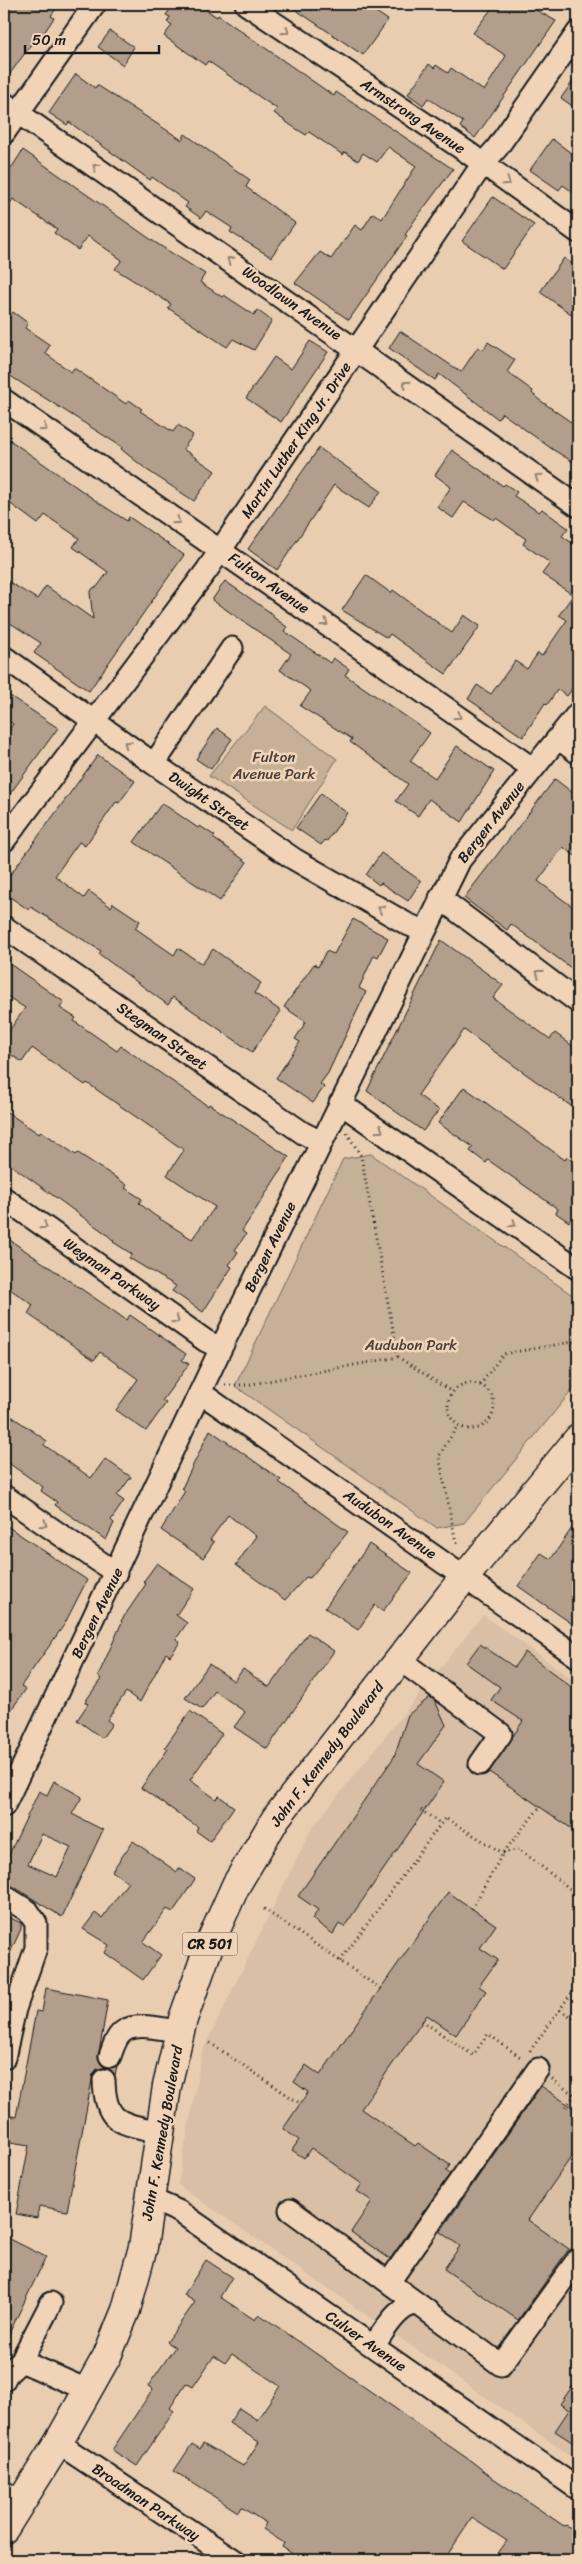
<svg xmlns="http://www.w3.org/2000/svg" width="582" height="2564" font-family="Sriracha,sans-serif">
<rect width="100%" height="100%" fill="#e8cdb1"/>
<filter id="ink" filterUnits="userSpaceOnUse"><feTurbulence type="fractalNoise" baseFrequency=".02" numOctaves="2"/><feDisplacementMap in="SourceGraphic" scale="10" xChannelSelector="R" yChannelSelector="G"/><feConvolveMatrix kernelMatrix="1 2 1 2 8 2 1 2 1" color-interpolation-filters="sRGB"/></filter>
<g filter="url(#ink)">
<path fill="#d8bfa5" d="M483,1615L578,1683V2461L178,2185L202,2052L312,1828Z"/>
<path fill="#c7b098" stroke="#72665a" d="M265,706L337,759L292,830L209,776Z
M371,1154L578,1299V1383L464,1523L437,1528L235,1386L343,1159Z"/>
<path fill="#b29e8a" stroke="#1c1c1c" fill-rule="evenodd" d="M4,4H59L51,16L54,18L41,37L38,35L4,82Z
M174,4H197L217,17L218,15L334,96L336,92L453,169L414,221L405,235L407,236L349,320L295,283L320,252L331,259L355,225L362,230L373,213L382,219L416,166L388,147L377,162L363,153L358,161L345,152L343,155L309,132L306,135L289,124L274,113L277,109L208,61L205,65L164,36L172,25L167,22L170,17L166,15Z
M287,4H364L388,20L363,55Z
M495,4H525L556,21L475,138L460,127L463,122L428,98L423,105L408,94L429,64L434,68L436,65L448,73L451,68L484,91L506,56L473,33Z
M110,31L134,47L123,65L98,47Z
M76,74L95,88L97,85L182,140L185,134L250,180L246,187L295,223L271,257L230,232L232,228L206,211L201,218L185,207L188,203L152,177L150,180L69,122L67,125L49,113Z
M578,74V110L561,98Z
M552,139L578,158V196L563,185L559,190L530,170Z
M23,150L156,243L205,274L200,282L222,297L224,295L254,315L257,310L272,321L254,350L233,339L227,347L195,326L168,308L171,304L115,269L122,260L88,236L78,250L54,233L57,229L13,199L4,213V179Z
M493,197L534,225L503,269L462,241Z
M564,258L578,268V319L540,292Z
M13,312L28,323L25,328L50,345L45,353L71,372L74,368L126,404L129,400L142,409L140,411L173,432L178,425L193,435L183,449L215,471L194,501L147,470L121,449L122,447L4,372V325Z
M400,331L461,372L478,347L483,350L488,342L515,360L507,372L533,391L532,393L538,399L578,427V465L552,449L502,413L498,419L439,374L435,380L389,348Z
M310,341L328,352L281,422L246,398L274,357L291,369Z
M4,436L102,505L127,521L129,517L184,555L89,691L34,653L41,643L4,619V579L37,599L46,586L93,619L90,593L93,588L97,587L108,572L73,547L79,538L45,515L38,524L4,499Z
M319,448L381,491L369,508L334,485L277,570L248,549Z
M452,450L503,486L505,484L517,492L514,496L539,512L542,509L554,518L568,528L562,536L578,547V681L567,696L558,689L547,705L545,703L523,737L468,699L477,685L491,694L515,661L527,669L538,653L542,656L567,620L559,615L573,595L542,574L550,563L523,544L526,539L496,518L494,520L464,502L453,518L437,507L451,487L435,475Z
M366,575L391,593L393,590L452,633L464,615L480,626L446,674L390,634L387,638L342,610Z
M225,581L274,615L273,617L287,627L284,631L330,663L333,658L349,669L345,675L430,733L410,761L435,778L457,746L494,771L462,822L429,799L418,816L396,801L408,784L350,742L352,739L300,706L311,691L280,670L291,654L212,600Z
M4,692L58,728L4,802V737L13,724L4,717Z
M217,728L232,739L211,769L196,759Z
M98,755L135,781L119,803L116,802L85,846L79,842L55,876L84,898L89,891L111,907L113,903L140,921L135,928L174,955L178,948L202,964L213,949L261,983L254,993L281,1011L252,1052L173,997L168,1005L99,954L101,951L31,907L29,910L4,893V883Z
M555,779L578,797V858L563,847L538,881L578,911V973L511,924L507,930L464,898Z
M321,793L347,813L327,841L325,840L321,845L296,828Z
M162,803L198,828L200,826L215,836L213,838L247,862L220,901L134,842Z
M381,853L421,881L408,901L381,883L379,885L366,875Z
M353,919L388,938L378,957L374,955L359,988L366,992L328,1073L320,1084L324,1087L313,1103L276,1078L300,1042L295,1039L306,1022L284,1007L314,964L318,967L326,951L334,954Z
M441,940L503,985L493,998L550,1039L555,1033L578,1050V1111L464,1030L418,1095L439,1110L423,1131L367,1091Z
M4,960L64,1002L60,1008L76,1018L74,1021L117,1051L121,1046L208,1106L209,1104L289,1157L242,1231L246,1234L235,1250L238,1252L229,1265L232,1267L203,1312L172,1291L176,1286L129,1258L132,1254L113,1242L114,1241L105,1233L4,1160V1110L39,1134L41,1131L76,1155L78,1153L112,1175L127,1185L125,1188L142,1199L139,1203L154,1215L192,1239L215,1207L167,1175L184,1150L87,1083L85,1085L32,1048L22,1062L4,1050V1038L25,1008L4,994Z
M464,1087L565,1160L567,1157L578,1165V1224L571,1218L569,1222L556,1213L558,1209L488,1160L486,1163L470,1151L473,1147L438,1123Z
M4,1236L115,1312L126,1320L130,1315L186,1354L182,1360L189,1364L162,1401L166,1403L146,1431L116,1410L138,1379L100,1352L94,1360L28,1314L33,1305L4,1285Z
M4,1411L47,1441L44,1445L91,1478L105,1459L131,1477L117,1496L124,1501L111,1520L114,1523L106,1540L55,1505L57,1502L41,1491L43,1487L4,1460Z
M210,1430L281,1480L279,1482L348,1532L310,1578L306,1577L285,1600L236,1565L256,1536L228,1515L210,1540L214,1542L203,1558L161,1530L185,1491L182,1488Z
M578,1519V1628L518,1586L541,1553L551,1559Z
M4,1524L87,1580L64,1625L21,1686L26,1689L4,1720Z
M369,1544L412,1573L383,1611L375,1605L358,1630L325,1608Z
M157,1563L194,1589L176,1615L187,1623L176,1639L180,1642L170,1656L166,1653L140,1702L126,1692L107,1720L112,1724L102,1738L77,1720L88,1704L85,1702L101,1679L98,1676L122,1622L121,1621L146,1584L143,1582Z
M308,1633L334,1651L267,1749L234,1727L245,1712L215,1691L202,1709L185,1698L209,1664L234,1681L243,1669L269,1687Z
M480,1644L514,1667L525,1652L578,1692V1833L489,1772L523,1721L491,1700L500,1687L466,1663Z
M430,1697L435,1701L446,1725L418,1764L444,1782L344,1927L339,1924L333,1934L312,1919L318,1910L298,1896L394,1757L408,1715Z
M190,1711L222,1734L190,1780L216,1799L219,1796L234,1807L210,1841L196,1831L198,1827L141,1788L168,1749L165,1747Z
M54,1781L82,1797L72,1814L103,1830L62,1917L11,1885L4,1884V1865L39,1791L47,1795ZM42,1834L71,1847L57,1877L28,1864Z
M133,1841L177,1872L179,1868L195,1879L173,1912L167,1909L143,1942L161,1955L143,1980L105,1953L109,1945L83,1929L95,1913L102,1918L128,1882L112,1871Z
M448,1892L496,1925L480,1948L498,1960L479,1986L486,1991L456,2035L427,2015L361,2109L415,2146L418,2143L450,2165L446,2171L450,2174L390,2259L351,2232L372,2201L357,2191L362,2184L311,2148L304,2158L292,2150L299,2140L283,2129L308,2092L294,2082L306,2065L320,2075Z
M4,1915L21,1923V1929L4,1966Z
M46,1988L108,2000L98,2058L105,2068L117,2066L115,2075L110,2069L104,2068L97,2069L93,2075L67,2211L39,2206L37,2218L16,2214L29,2145L4,2141V2114L16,2117L36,2011L42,2012Z
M541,2086L578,2111V2147L528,2220L569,2249L518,2320L444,2269L460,2246L440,2232Z
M4,2236L46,2257L4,2344Z
M206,2260L232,2277L220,2297L255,2320L259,2314L471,2461L493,2478L564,2526L566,2525L578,2533V2560H493L507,2541L472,2518L444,2560H310L302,2555L299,2558L282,2547L284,2543L263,2529L266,2523L241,2507L238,2512L174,2471L192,2444L200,2449L203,2443L243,2466L259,2442L229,2423L239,2408L257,2420L280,2386L232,2354L225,2363L214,2356L193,2387L186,2383L170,2408L174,2411L137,2466L112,2450L153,2389L148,2386L175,2347L167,2342L195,2302L184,2295Z
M578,2378V2446L555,2431L569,2410L560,2404Z"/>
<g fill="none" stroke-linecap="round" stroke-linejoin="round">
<defs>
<path id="minor" d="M246,4L467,152L578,232
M4,103L578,506
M4,133L95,4
M4,400L532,768
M4,657L154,764L294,859L407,924L424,931
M558,738L578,753
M154,764L232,648
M4,841L207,570L482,165L497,148L578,32
M440,898L578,1002
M4,927L303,1133L321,1142
M340,1103L578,1269
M4,1198L206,1341L221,1348
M201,1393L578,1657
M4,1496L116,1573
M400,1660L501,1734L480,1764
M4,1806L221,1348L460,860L578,713
M4,1896L28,1911L36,1923V1948L15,2009L4,2058
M110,2056C113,2048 116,2036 124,2031C138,2022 164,2029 180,2032
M104,2080C105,2125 122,2123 160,2132
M151,2199L180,2212L578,2489
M290,2210L501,2365L578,2259
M389,2282L538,2069
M374,2345C385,2330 398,2304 418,2304
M21,2361L87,2390
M4,2380L7,2374L21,2361L51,2303
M58,2443L234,2560
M4,2492L20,2502"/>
<path id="major" d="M4,2529L58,2443L107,2356L126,2310L143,2247L167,2086L183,2019L210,1943L236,1885L276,1818L450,1595L578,1439"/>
</defs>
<use href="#minor" stroke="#1c1c1c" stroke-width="25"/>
<use href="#major" stroke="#1c1c1c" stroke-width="31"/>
<path stroke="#1c1c1c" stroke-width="3" stroke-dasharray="1 4" stroke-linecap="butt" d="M347,1133L361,1156L398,1357
M448 1406a23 23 0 1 1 46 0a23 23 0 1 1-46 0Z
M225,1385H246L398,1357L452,1392
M480,1385L503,1354L578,1341
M456,1543L439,1456L458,1425
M421,1810L441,1824
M264,1909L381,1989
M472,1909L503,1853L540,1807
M340,1961L445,1818L503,1853L519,1849L578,1895
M560,2010L575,2019
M422,2021L473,2055L488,2034L523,2059
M210,2043L301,2104
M530,2051L578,1984
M552,2079L578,2098
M566,2107L578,2090"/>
<use href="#minor" stroke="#f1d4b7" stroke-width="21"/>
<use href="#major" stroke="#f1d4b7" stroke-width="28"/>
</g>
<defs><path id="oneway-chevron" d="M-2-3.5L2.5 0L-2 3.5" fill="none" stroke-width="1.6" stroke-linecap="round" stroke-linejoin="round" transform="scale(1.25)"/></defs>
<g stroke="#918171">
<use href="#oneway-chevron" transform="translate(286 31) rotate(34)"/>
<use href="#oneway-chevron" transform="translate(96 167) rotate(-145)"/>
<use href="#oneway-chevron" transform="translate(507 182) rotate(35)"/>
<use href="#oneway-chevron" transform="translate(230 260) rotate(-145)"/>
<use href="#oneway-chevron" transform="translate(406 384) rotate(-145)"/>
<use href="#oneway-chevron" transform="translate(44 428) rotate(35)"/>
<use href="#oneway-chevron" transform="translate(538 477) rotate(-145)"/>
<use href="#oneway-chevron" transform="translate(177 521) rotate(35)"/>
<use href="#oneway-chevron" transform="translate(325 623) rotate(35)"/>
<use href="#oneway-chevron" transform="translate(458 716) rotate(35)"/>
<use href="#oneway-chevron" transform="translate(127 744) rotate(-144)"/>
<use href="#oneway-chevron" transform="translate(381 909) rotate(-150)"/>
<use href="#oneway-chevron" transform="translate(539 973) rotate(-143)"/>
<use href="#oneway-chevron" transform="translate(380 1130) rotate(35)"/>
<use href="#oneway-chevron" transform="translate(513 1224) rotate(35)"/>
<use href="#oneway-chevron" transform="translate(44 1226) rotate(35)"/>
<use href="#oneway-chevron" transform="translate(176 1320) rotate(35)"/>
<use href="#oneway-chevron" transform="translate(44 1524) rotate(35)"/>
</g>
</g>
<g text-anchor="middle" stroke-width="5" stroke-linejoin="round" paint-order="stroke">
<rect fill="#f1d4b7" stroke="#5c534a" stroke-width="1" x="182.5" y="1932.5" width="55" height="23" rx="4"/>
<g font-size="14" font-weight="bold" fill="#1c1c1c">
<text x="210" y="1949">CR 501</text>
</g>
<g font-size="15" fill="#1c1c1c" stroke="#f1d4b7">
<text transform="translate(413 116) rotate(34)" y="5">Armstrong Avenue</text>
<text transform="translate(292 303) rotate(35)" y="5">Woodlawn Avenue</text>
<text transform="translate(296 440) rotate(-56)" y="5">Martin Luther King Jr. Drive</text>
<text transform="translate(269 583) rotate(35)" y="5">Fulton Avenue</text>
<text transform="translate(209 801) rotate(34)" y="5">Dwight Street</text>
<text transform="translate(491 822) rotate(-52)" y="5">Bergen Avenue</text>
<text transform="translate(162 1036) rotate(35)" y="5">Stegman Street</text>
<text transform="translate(270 1247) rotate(-64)" y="5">Bergen Avenue</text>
<text transform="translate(112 1274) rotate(35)" y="5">Wegman Parkway</text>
<text transform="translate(390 1524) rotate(35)" y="5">Audubon Avenue</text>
<text transform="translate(97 1613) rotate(-64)" y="5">Bergen Avenue</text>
<text transform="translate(327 1754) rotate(-53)" y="5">John F. Kennedy Boulevard</text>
<text transform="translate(162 2133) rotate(-80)" y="5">John F. Kennedy Boulevard</text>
<text transform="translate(366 2341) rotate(35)" y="5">Culver Avenue</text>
<text transform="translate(146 2502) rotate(34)" y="5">Broadman Parkway</text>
</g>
<g font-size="15" fill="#47413b" stroke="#f1d4b7">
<text x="274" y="762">Fulton<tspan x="274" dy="17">Avenue Park</tspan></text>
<text x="411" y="1350">Audubon Park</text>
</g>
</g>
<rect width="582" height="2564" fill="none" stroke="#f1d4b7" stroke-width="20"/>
<rect x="10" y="10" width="562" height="2544" fill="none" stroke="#1c1c1c" stroke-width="2" filter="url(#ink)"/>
<path d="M25 45v8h134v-8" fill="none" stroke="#1c1c1c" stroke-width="2.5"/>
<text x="32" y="45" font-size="15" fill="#1c1c1c" stroke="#f1d4b7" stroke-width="4" paint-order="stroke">50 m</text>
</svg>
